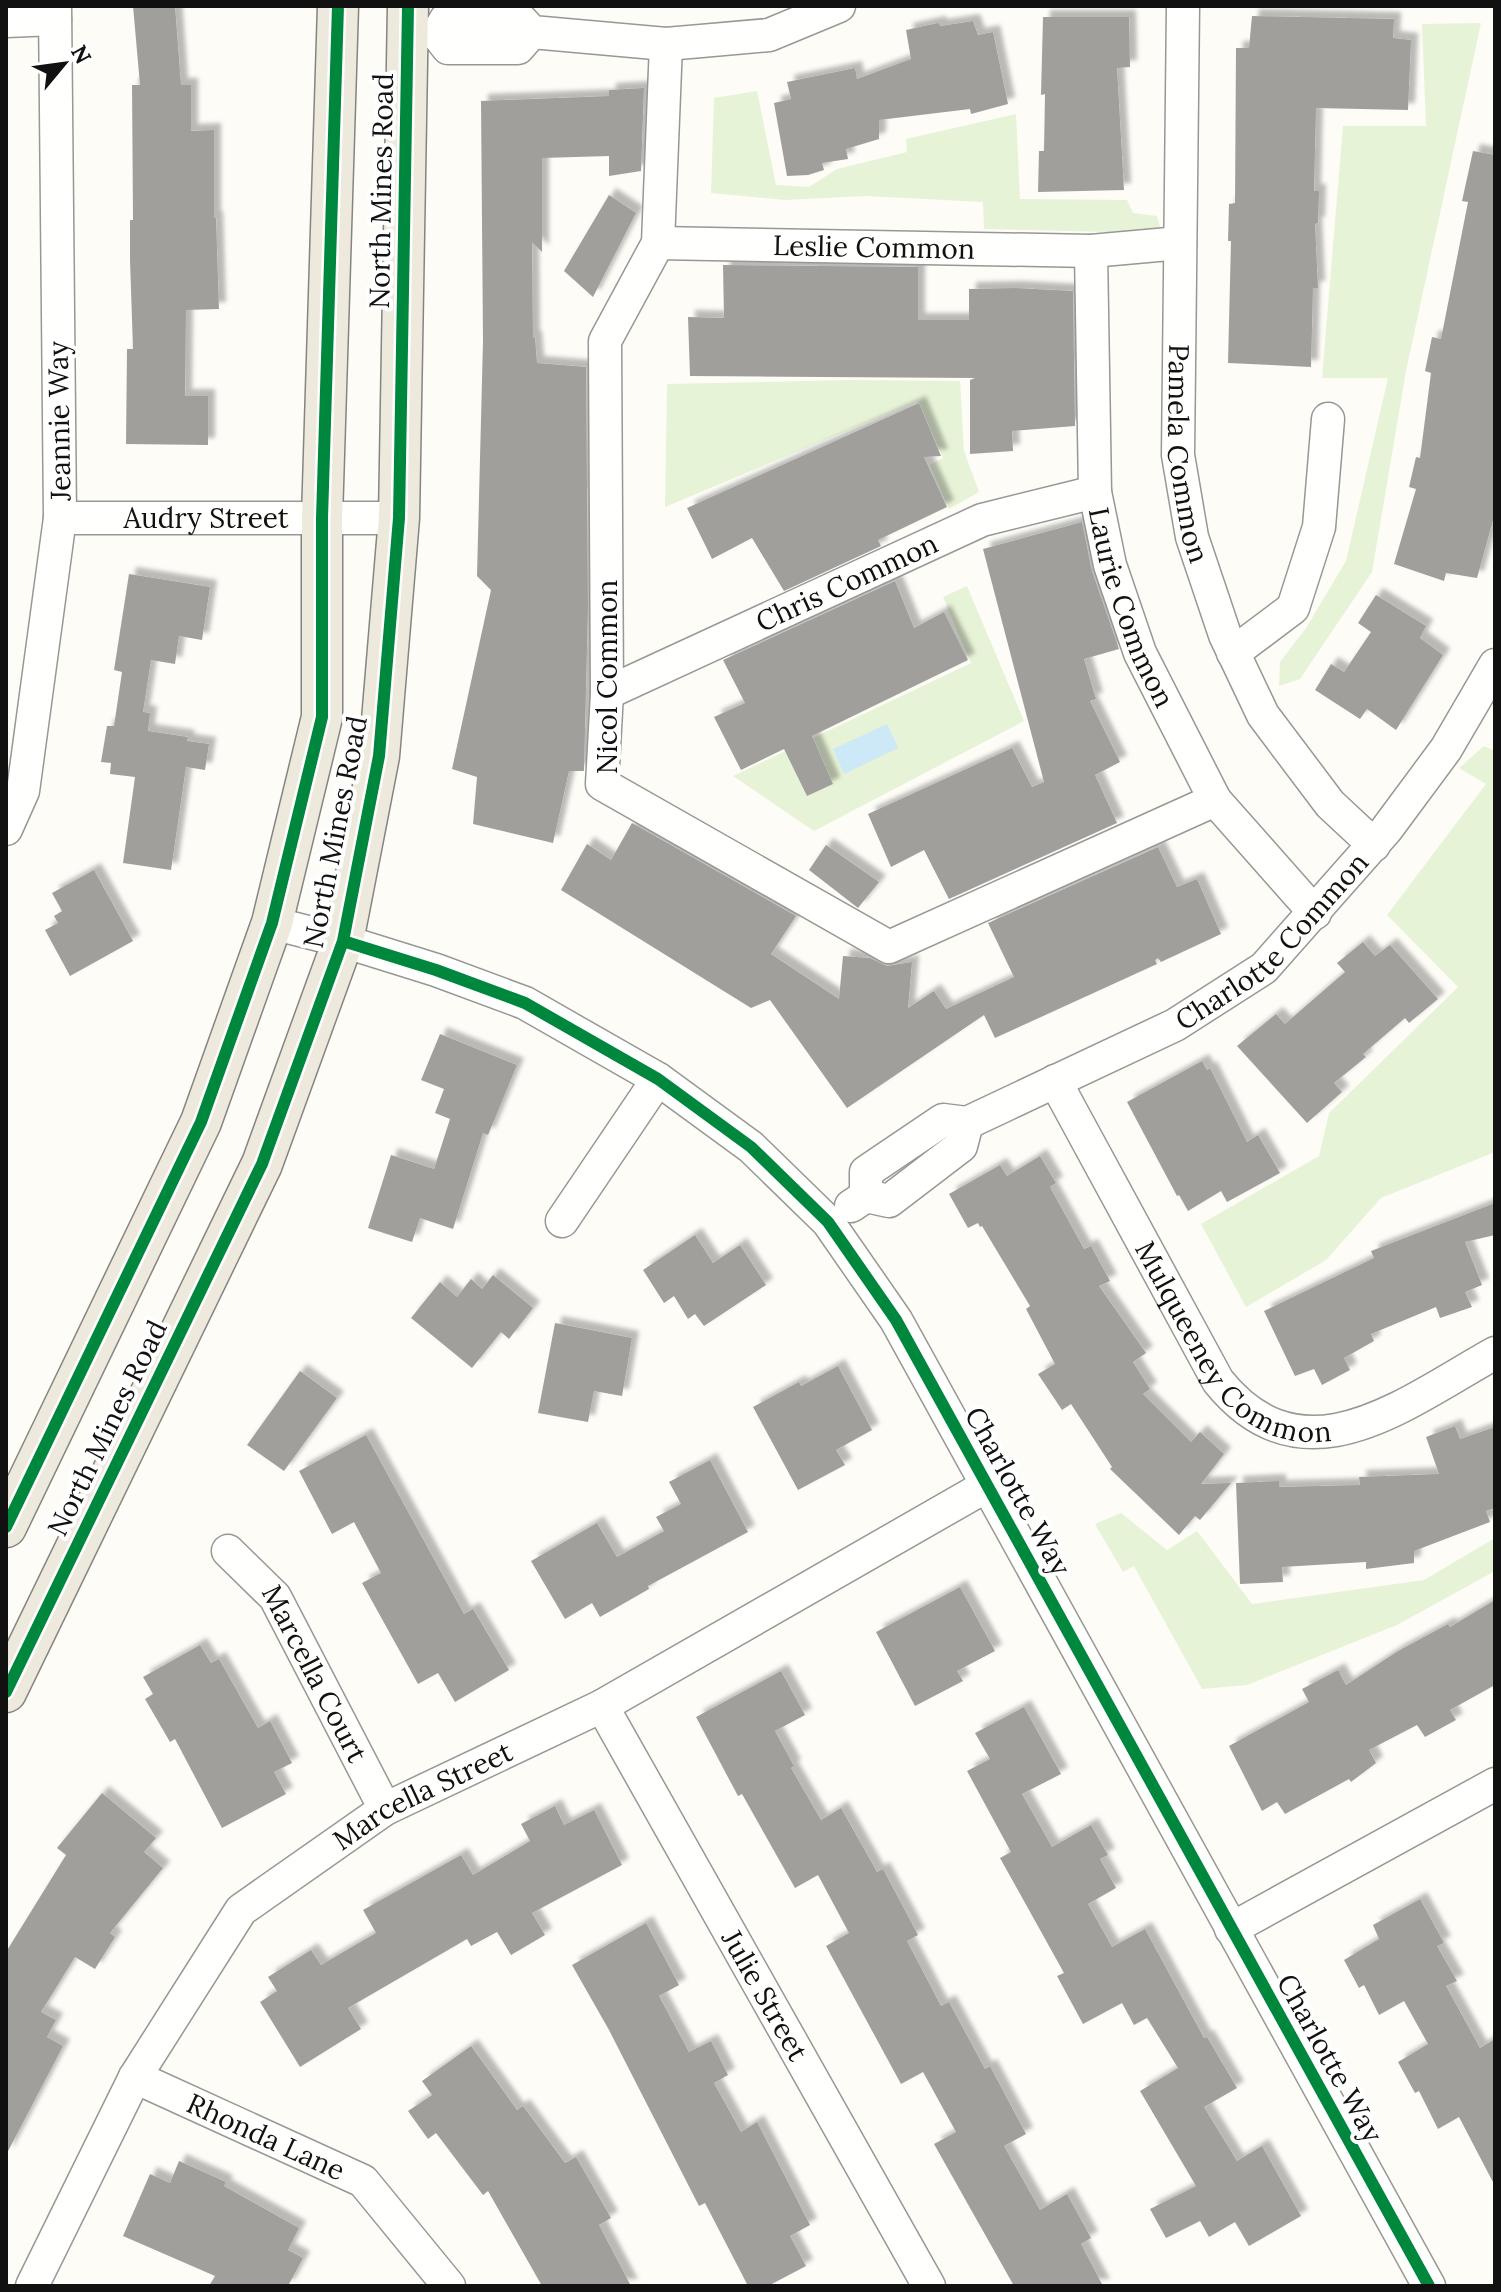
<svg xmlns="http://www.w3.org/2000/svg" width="1501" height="2292" font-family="Lora,serif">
<defs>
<filter id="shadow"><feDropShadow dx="7" dy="-7" stdDeviation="2" flood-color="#0004"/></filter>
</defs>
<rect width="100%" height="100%" fill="#fdfcf7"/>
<path fill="#e7f3d7" d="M1481,23L1406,371L1372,572L1300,679L1279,686L1280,662L1306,628L1346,561L1388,378H1322L1343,126H1426L1422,24Z
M757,91L776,185L809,187L837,169L907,152L906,139L1016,114L1020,199L1127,200L1133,213L1157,216L1160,227L1152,233L984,229L983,202L866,196L785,200L711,193L714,98Z
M850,380L960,381L964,451L979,492L949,509L930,465L943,458L918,401L665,507L667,384Z
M967,586L1024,721L814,831L733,776L971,663L943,597Z
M1484,746L1495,751V1152L1381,1198L1326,1260L1246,1307L1201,1224L1319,1156L1329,1113L1458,987L1387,915L1486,784L1459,768Z
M1121,1513L1167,1550L1197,1531L1252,1604L1424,1580L1495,1538V1571L1397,1625L1247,1685L1202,1689L1134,1566L1123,1572L1095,1524Z"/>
<path fill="#cde8f7" d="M887,724L898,748L844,774L833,749Z"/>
<path fill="#a19f9c" filter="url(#shadow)" d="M133,6H175L181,85H191V131L214,130V218H216L219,309L186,310L185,396H208V445L126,444L127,349H133L130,260V220H133L132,85H140Z
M1252,16L1394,19L1393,38L1411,40L1408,110L1316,108L1314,191H1319L1318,223L1315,224L1318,288H1313L1311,367L1228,363L1231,241H1228L1229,204L1235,203L1236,48H1249Z
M1043,17H1129L1130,67L1117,68L1124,190L1038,192L1039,151H1044L1045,94L1041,95Z
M973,21L978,35L993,32L1008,104L971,114L970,109L879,120V139L846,149L848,159L822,163L824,170L808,175L787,176L774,103L791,99L787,82L855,68L857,79L911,59L906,30L938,23L941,26Z
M644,88L641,171L609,176V156L542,158V252L532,242L533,338H535L537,363L586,367L588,606L584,771H569L553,843L473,824L477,777L452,769L491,590L477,576L483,341L481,101L609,96V90Z
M1473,151L1495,155V513L1477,578L1446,573L1444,581L1394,564L1416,489L1409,487L1416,457L1420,458L1431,373L1425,371L1432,337L1441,339L1468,202L1462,201Z
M609,195L636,213L593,297L564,271Z
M723,265L918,267V320H969V289L1015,288L1073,291L1075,426L1012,431L1013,451L970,454V380L975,378L690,376L688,317L724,318Z
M919,403L941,456L924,457L947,507L878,540L881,546L784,591L752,538L712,559L687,508Z
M1082,522L1092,571L1119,649L1084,659L1096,699L1090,701L1120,762L1095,775L1117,823L949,899L924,850L891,867L868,814L1012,748L1032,787L1044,782L983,549Z
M129,574L210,587L202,640L179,636L175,664L151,660L143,712L150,713L148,731L188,737L187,741L209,744L205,770L186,767L171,870L123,863L135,777L110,774L111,763L101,762L107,726H114L122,672L114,670Z
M895,581L914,628L944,612L968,660L812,736L833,784L807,796L784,749L741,770L714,717L745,703L723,660Z
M1376,595L1426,626L1420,638L1443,655L1396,730L1367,709L1360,719L1315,690L1331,664L1344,672L1371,632L1358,623Z
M632,823L796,916L771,954L839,999L843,956L870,958L887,966L912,962L908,1008L934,991L946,1009L1014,977L988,923L1158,847L1177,887L1197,879L1221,934L1161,962L1158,958L1155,960L1157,964L995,1038L984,1015L847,1108L770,1000L751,1008L561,890L587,844L611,860Z
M826,845L879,882L858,908L809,870Z
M94,870L133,941L70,976L45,930L58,923L54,916L62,911L52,893Z
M1363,942L1375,956L1390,945L1438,999L1409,1023L1405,1018L1363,1054L1366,1057L1334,1083L1342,1092L1307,1123L1237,1046L1276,1014L1285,1024L1345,972L1337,963Z
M440,1034L517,1065L488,1135L483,1133L453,1229L420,1218L412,1242L368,1228L391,1155L434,1169L450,1119L435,1113L444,1089L421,1080Z
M1202,1061L1207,1070L1210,1068L1247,1142L1258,1135L1280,1173L1227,1202L1221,1191L1188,1211L1179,1195L1177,1196L1127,1102Z
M1040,1156L1056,1183L1050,1187L1084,1249L1091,1246L1110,1281L1099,1286L1146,1353L1133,1362L1150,1389L1143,1394L1191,1442L1200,1432L1224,1454L1201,1484L1231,1483L1200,1520L1195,1516L1179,1535L1110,1469L1112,1467L1071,1404L1062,1410L1038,1374L1055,1364L1026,1309L1030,1306L982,1226L980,1227L978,1223L968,1228L949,1194L1000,1165L1007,1176Z
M1495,1203V1235L1465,1242L1482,1285L1465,1292L1472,1307L1440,1318L1436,1307L1371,1334L1374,1341L1344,1358L1350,1370L1322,1385L1314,1369L1295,1376L1264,1311L1374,1258L1371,1251Z
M695,1235L713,1263L740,1245L766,1285L704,1326L695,1314L688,1319L674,1296L664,1303L643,1270Z
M493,1275L533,1308L509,1339L501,1332L472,1368L411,1318L440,1282L457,1297L471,1279L482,1289Z
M555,1323L632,1338L622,1396L594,1391L588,1422L538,1413Z
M838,1366L872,1430L836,1450L845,1465L798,1490L753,1407L799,1382L801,1386Z
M300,1371L337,1398L284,1471L247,1445Z
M1455,1426L1460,1439L1495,1427V1508L1486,1511L1490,1522L1414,1551V1563L1366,1569V1562L1282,1567L1283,1582L1240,1584L1236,1483L1279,1481V1487L1360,1485L1359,1477L1439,1474L1426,1437Z
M366,1435L464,1614L473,1609L509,1670L455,1702L438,1673L418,1684L362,1583L381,1573L354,1522L332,1534L299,1471Z
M710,1460L748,1532L648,1586L649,1589L600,1617L592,1603L565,1619L531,1561L597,1523L617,1557L664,1531L656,1517L681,1504L669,1482Z
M960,1587L995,1651L957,1671L963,1681L915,1706L876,1632Z
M1495,1600V1685L1450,1710L1456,1720L1425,1737L1417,1725L1369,1750L1376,1763L1351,1782L1349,1779L1285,1814L1277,1802L1262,1811L1229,1746L1309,1702L1302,1689L1338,1670L1346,1685L1398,1651L1448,1624L1450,1627Z
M200,1645L211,1663L219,1659L258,1728L270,1721L292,1763L274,1772L286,1794L222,1828L175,1739L170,1742L145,1699L153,1694L143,1677Z
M781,1671L805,1715L775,1731L794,1766L791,1768L821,1820L841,1808L877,1872L883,1869L918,1935L907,1941L941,2006L949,2002L985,2069L990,2066L1026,2134L1004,2146L1040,2210L1067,2194L1091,2238L1081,2244L1103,2286H1014L934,2144L956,2132L923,2072L901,2084L826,1946L849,1933L818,1875L795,1888L742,1794L738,1796L696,1717Z
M1024,1707L1061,1774L1022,1794L1052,1847L1091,1825L1108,1855L1100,1859L1116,1888L1088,1904L1112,1947L1145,1929L1204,2038L1207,2037L1237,2088L1204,2107L1237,2161L1262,2146L1301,2216L1249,2246L1235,2222L1209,2237L1200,2221L1166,2238L1150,2209L1196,2186L1140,2091L1178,2068L1147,2018L1134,2025L1122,2003L1083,2024L1057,1976L1064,1973L1000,1858L1011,1852L967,1771L990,1759L975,1733Z
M102,1793L156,1838L144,1852L163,1868L110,1933L115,1937L95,1969L75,1957L41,2012L56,2020L47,2037L63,2046L6,2155V1952L66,1855L57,1848Z
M555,1806L564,1825L594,1810L622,1865L532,1913L545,1935L511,1955L497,1932L471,1946L467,1939L348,2008L361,2029L300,2067L260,2002L277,1991L268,1977L311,1950L321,1965L376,1933L363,1910L461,1855L473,1875L530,1841L521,1824Z
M1420,1899L1444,1943L1437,1946L1457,1981L1446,1986L1480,2048L1495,2039V2186L1459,2117L1438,2129L1419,2091L1415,2093L1398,2062L1428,2044L1404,2001L1379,2015L1364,1985L1359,1988L1344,1960L1379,1939L1373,1925Z
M646,1923L679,1985L659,1996L689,2052L711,2041L728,2075L714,2083L741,2132L757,2122L810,2225L790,2236L806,2266L768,2286H748L705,2203L699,2206L609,2030L572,1965Z
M471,2046L517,2110L523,2106L565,2163L576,2157L611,2218L599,2225L631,2286H542L488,2191L483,2195L436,2133L428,2139L408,2111L432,2095L422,2081Z
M179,2161L226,2182L224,2186L299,2228L288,2250L303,2258L288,2286H209L215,2276L123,2236L150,2174L170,2183Z"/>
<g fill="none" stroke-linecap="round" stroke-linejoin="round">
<defs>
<g id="minor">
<path id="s1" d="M1183,6L1178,455L1192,537L1225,635L1263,715L1330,804L1374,845"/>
<path d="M6,21L55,19"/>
<path d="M437,34L446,19H520L532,32L666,44L701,41L769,35L839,6"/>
<path d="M437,34L448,48H518L532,32"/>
<path d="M666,44L658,243L605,341L607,693L602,784L889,947L1215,800"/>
<path id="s2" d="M658,243L1091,251L1180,243"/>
<path id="s3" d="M1091,251L1095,492L1110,565L1140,653L1215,800L1315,913"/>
<path id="s4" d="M60,518H399"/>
<path d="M1233,653L1293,608L1319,527L1328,419"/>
<path id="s5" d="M607,693L982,520L1095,492"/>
<path d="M6,829L23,791L60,518L55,6"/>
<path d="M272,923L343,941L436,970L525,1003L658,1079L751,1147L828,1222L896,1320L1429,2286"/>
<path id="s6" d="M1055,1081L1218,1381C1303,1487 1405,1403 1495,1353"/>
<path id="s7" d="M866,1196V1172L943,1120L967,1123L1175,1025L1264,968L1386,830L1446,749L1495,665"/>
<path d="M851,1206L866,1196L889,1201L961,1146L967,1123"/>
<path d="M562,1221L658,1079"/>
<path id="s8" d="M228,1551L275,1597L385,1809"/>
<path id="s9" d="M602,1706L929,2286"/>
<path d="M1231,1929L1495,1784"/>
<path id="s10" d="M135,2077L363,2181L449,2286"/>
<path id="s11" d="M32,2286L135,2077L241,1910L385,1809L602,1706L988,1485"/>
</g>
<path id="major" d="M6,1527L201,1122L272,923L322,717V518L338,6
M6,1692L262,1164L343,941L379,756L399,518L408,6"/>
</defs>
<use href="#minor" stroke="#979795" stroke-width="35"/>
<use href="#major" stroke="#858482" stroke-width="43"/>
<use href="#minor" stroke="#fffffe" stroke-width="32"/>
<use href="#major" stroke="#ede9dc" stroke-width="40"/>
<defs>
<path id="cycleway" d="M343,941L436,970L525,1003L658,1079L751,1147L828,1222L896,1320L1429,2286
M6,1527L201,1122L272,923L322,717V518L338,6
M6,1692L262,1164L343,941L379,756L399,518L408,6"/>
</defs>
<use href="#cycleway" stroke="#fff" stroke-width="17"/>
<use href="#cycleway" stroke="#00873e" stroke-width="12"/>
</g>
<g text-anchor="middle" stroke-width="8" stroke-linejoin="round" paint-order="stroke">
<g font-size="28" fill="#111" stroke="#fff">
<text transform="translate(381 191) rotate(-89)" y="10">North Mines Road</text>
<text dy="10" stroke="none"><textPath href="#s2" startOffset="216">Leslie Common</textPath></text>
<text transform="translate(59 421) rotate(-91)" y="10">Jeannie Way</text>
<text dy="10" stroke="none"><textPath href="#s1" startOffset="448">Pamela Common</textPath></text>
<text dy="10" stroke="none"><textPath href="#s4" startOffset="146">Audry Street</textPath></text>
<text dy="10" stroke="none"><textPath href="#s5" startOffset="264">Chris Common</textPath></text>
<text dy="10" stroke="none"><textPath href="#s3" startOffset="362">Laurie Common</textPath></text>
<text transform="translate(607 677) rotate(-90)" y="10">Nicol Common</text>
<text transform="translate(335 832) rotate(-79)" y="10">North Mines Road</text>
<text dy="10" stroke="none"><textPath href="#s7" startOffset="500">Charlotte Common</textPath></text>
<text dy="10" stroke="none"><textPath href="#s6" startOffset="328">Mulqueeney Common</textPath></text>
<text transform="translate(107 1428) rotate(-64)" y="10">North Mines Road</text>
<text transform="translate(1018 1491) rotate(61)" y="10">Charlotte Way</text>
<text dy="10" stroke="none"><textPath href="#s8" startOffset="152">Marcella Court</textPath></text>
<text dy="10" stroke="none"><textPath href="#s11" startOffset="646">Marcella Street</textPath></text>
<text dy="10" stroke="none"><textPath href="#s9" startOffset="332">Julie Street</textPath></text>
<text transform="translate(1330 2058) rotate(61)" y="10">Charlotte Way</text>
<text dy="10" stroke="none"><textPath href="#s10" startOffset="144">Rhonda Lane</textPath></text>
</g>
</g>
<rect width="1501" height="2292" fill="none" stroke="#111111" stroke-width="16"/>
<g transform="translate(64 64) rotate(61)" stroke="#ffffff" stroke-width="6" paint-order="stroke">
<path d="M0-6L14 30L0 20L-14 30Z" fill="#111111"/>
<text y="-12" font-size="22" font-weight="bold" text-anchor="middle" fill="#111111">N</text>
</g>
</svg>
